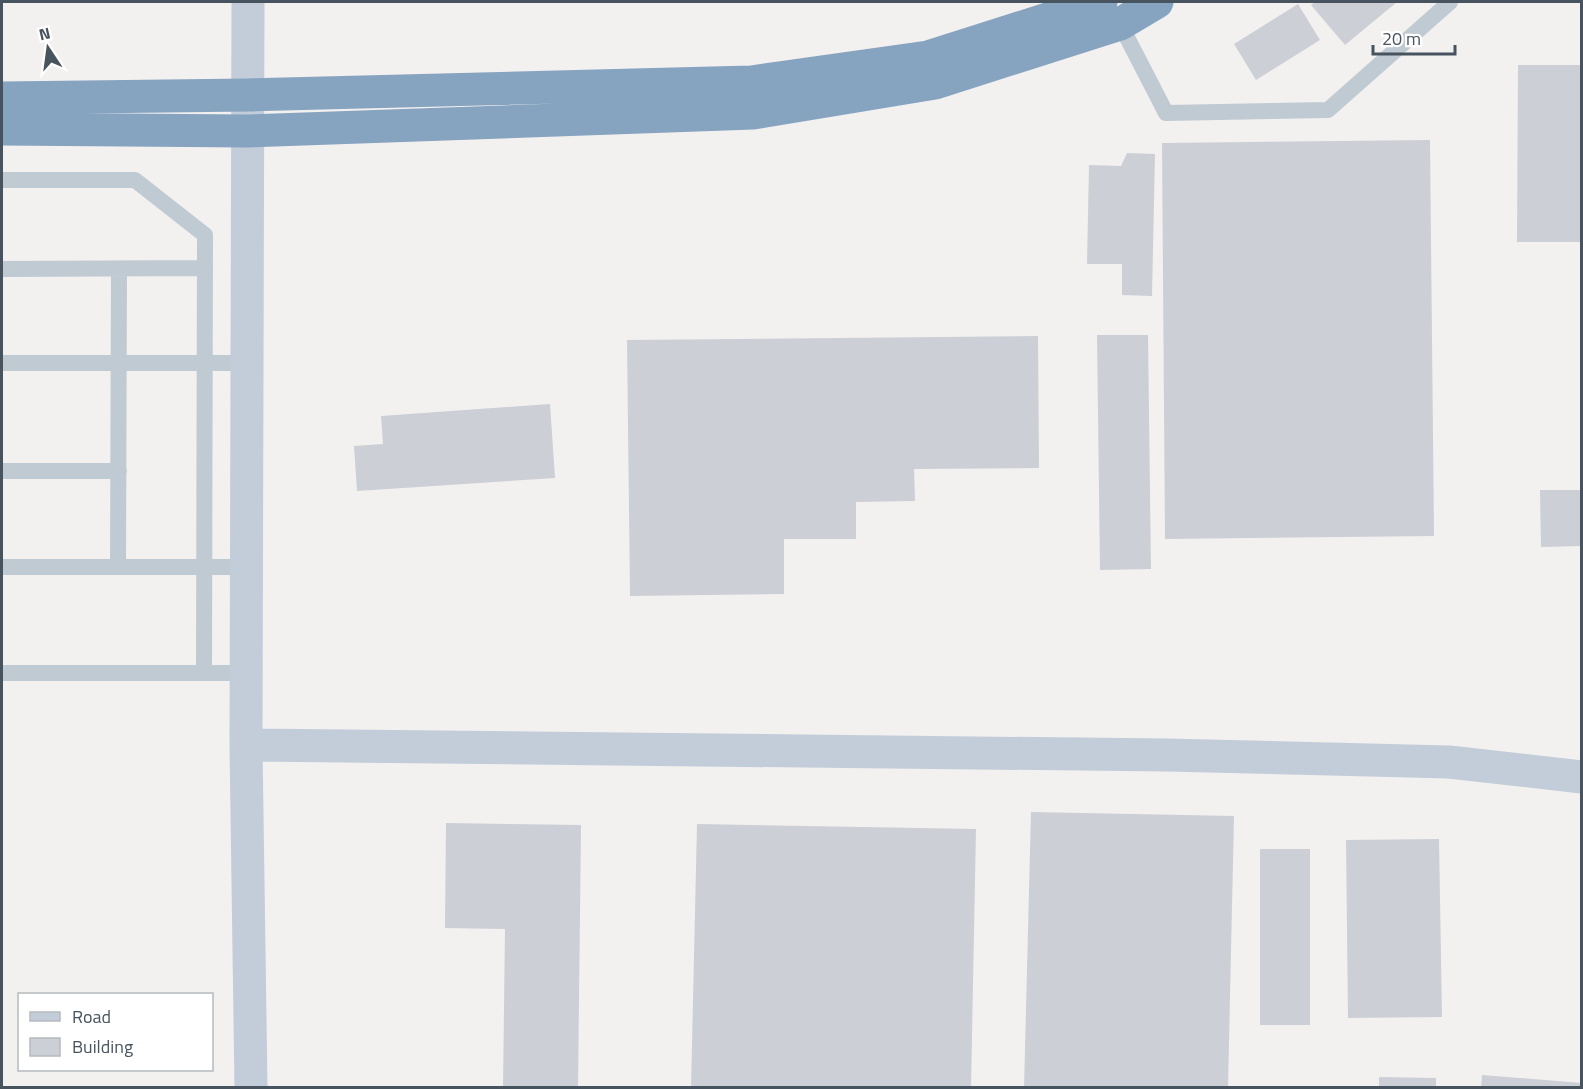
<svg xmlns="http://www.w3.org/2000/svg" width="1583" height="1089" font-family="'Titillium Web',sans-serif">
<rect width="100%" height="100%" fill="#f3f0f0"/>
<path fill="#cccfd5" d="M1315,2H1397L1345,45L1311,5Z
M1298,4L1320,40L1256,80L1234,44Z
M1518,65H1582V242H1517Z
M1430,140L1434,536L1165,539L1162,143Z
M1127,153L1155,154L1152,296L1122,295V264H1087L1089,165L1121,166Z
M1097,335H1148L1151,569L1100,570Z
M1038,336L1039,468L914,469L915,501L856,502V539H784V594L630,596L627,340Z
M550,404L555,478L357,491L354,446L383,444L381,416Z
M1540,490H1582V546L1541,547Z
M1031,812L1234,816L1228,1088H1024Z
M446,823L581,825L578,1088H503L505,929L445,928Z
M697,824L976,829L971,1088H691Z
M1439,839L1442,1017L1348,1018L1346,840Z
M1260,849H1310V1025H1260Z
M1482,1075L1582,1083V1088H1481Z
M1379,1077L1436,1078V1088H1379Z"/>
<g fill="none" stroke-linecap="round" stroke-linejoin="round">
<path stroke="#c0cad2" stroke-width="16" d="M1117,18L1166,113L1328,110L1450,2
M2,180H135L205,235L204,673
M2,269L205,268
M2,363H247
M2,471H119
M2,567H246
M118,567L119,269
M2,673H246"/>
<path stroke="#c2cdd9" stroke-width="33" d="M248,2L246,745L251,1088
M246,745L1167,755L1449,762L1582,777"/>
<path stroke="#86a3c0" stroke-width="33" d="M2,98L248,95L751,82L928,57L1101,2
M2,129L247,131L753,113L935,83L1120,24L1157,2"/>
</g>
<rect width="1583" height="1089" fill="none" stroke="#47535e" stroke-width="6"/>
<rect x="18" y="993" width="195" height="78" fill="#ffffff" stroke="#b5babf" stroke-width="1.5"/>
<rect x="30" y="1012" width="30" height="9" fill="#c2cdd9" stroke="#b5babf" stroke-width="1.5"/>
<text x="72" y="1023" font-size="18" fill="#47535e">Road</text>
<rect x="30" y="1038" width="30" height="18" fill="#cccfd5" stroke="#b5babf" stroke-width="1.5"/>
<text x="72" y="1053" font-size="18" fill="#47535e">Building</text>
<g transform="translate(48 48) rotate(347)" stroke="#ffffff" stroke-width="4.5" paint-order="stroke">
<path d="M0-4.5L10 22L0 15L-10 22Z" fill="#47535e"/>
<text y="-9" font-size="16" font-weight="bold" text-anchor="middle" fill="#47535e">N</text>
</g>
<path d="M1373 45v9h82v-9" fill="none" stroke="#47535e" stroke-width="3"/>
<text x="1382" y="45" font-size="18" fill="#47535e" stroke="#ffffff" stroke-width="4.5" paint-order="stroke">20 m</text>
</svg>
